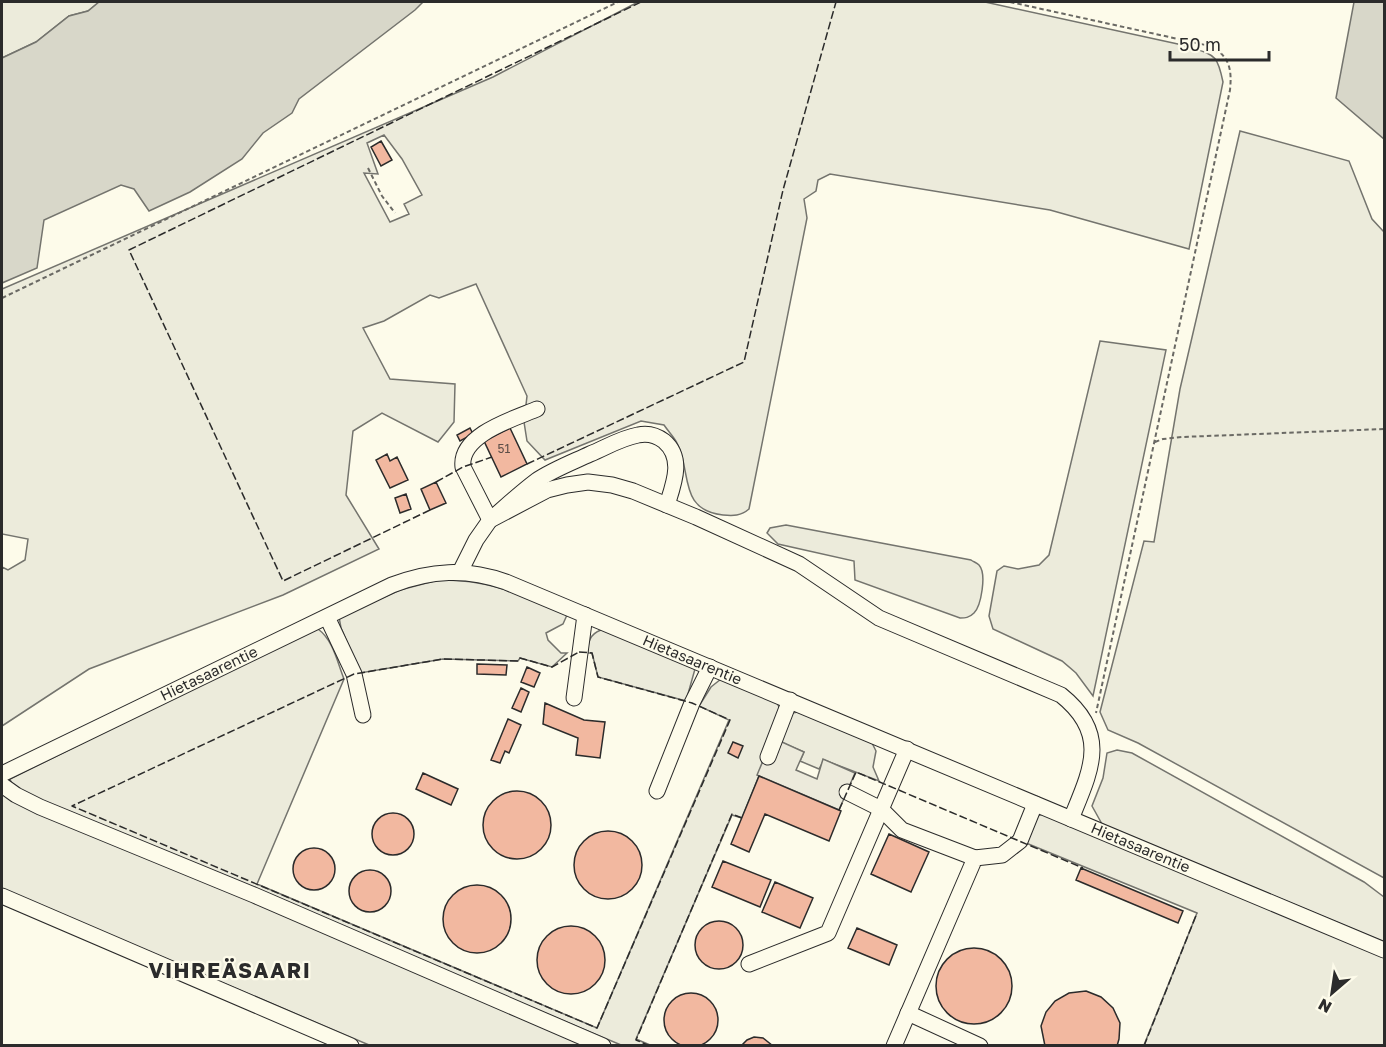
<svg xmlns="http://www.w3.org/2000/svg" width="1386" height="1047" font-family="'Golos Text',sans-serif">
<rect width="100%" height="100%" fill="#fdfbea"/>
<path fill="#ecebdb" stroke="#74746e" stroke-width="1.5" fill-rule="evenodd" d="M2,2H99L88,11L69,16L36,42L2,58Z
M638,2H985L1187,46C1215,56 1217,53 1223,82L1189,249L1050,210L830,174L818,180L816,191L804,199L807,218L749,509C741,516 733,516 723,515C678,510 692,472 677,443C674,437 668,431 664,425L641,421L545,460L527,441L524,422L527,396L476,284L439,298L430,295L384,321L363,328L390,379L455,384L454,422L438,442L382,413L353,431L346,495L379,549L283,595L89,669L2,726V567L8,570L25,560L28,539L2,534V289L493,77ZM384,135L402,159L422,195L404,204L409,214L390,222L364,173L378,174L367,143Z
M1240,131L1349,161L1372,219L1384,232V878L1138,743L1108,730L1100,712L1144,541L1154,542L1180,389Z
M1100,341L1166,350L1093,696L1076,673L1062,661L993,629L989,616L997,571L1004,566L1018,569L1039,565L1049,555Z
M786,525L971,560C974,562 977,563 979,565C987,574 981,606 974,613C969,618 965,618 960,618L855,580L854,561L778,544L767,533L770,528Z
M438,580C491,579 520,595 567,615L563,624L546,633L548,640L561,653H567L552,667L520,658L518,661L443,659L360,673L341,628L339,617L400,590Z
M318,629C333,640 337,661 344,679L257,884L597,1028L729,720L699,706L711,687L721,679L777,703L780,709L759,776L742,818L732,815L636,1039L650,1045H621L19,792L12,785L10,779L311,630Z
M604,629L695,669L686,701L598,677L592,653H588C587,641 592,632 604,629Z
M798,712L872,743L876,751L873,767L879,781L824,760L819,769L800,761L804,752L778,741L792,713Z
M1117,750L1132,753L1364,882L1384,897V942L1102,824L1092,806L1103,778L1107,753Z
M2,792L601,1045H369L2,889Z
M1044,814L1384,957V1045H1144L1197,913L1026,843L1036,816Z"/>
<path fill="#eceadb" stroke="#74746e" stroke-width="1.5" d="M782,742L804,752L796,770L817,779L823,759L855,773L839,810L757,775L765,756Z"/>
<path fill="#d8d7c9" stroke="#74746e" stroke-width="1.5" d="M99,2H423L415,10L299,99L292,113L263,133L242,159L190,192L149,211L134,189L121,185L44,220L37,268L2,283V58L36,42L69,16L88,11Z
M1354,2H1384V139L1336,98Z"/>
<path fill="#f2b8a0" stroke="#2b2b2b" stroke-width="1.5" d="M381,141L392,160L381,166L371,147Z
M470,428L473,434L460,441L457,435Z
M510,428L527,464L501,477L484,441Z
M387,454L390,461L397,457L408,480L390,488L376,460Z
M436,482L446,503L430,510L421,489Z
M406,494L411,509L400,513L395,498Z
M477,664L507,665L506,675L477,674Z
M527,667L540,673L534,687L521,682Z
M521,688L529,692L521,712L512,708Z
M545,703L584,720L605,722L600,758L576,755L578,738L543,724Z
M508,719L521,725L509,753L505,751L500,763L491,760Z
M733,742L743,746L738,758L728,753Z
M423,773L458,789L451,805L416,789Z
M759,776L841,811L829,841L765,814L749,852L731,844Z
M483 825a34 34 0 1 1 68 0a34 34 0 1 1-68 0Z
M372 834a21 21 0 1 1 42 0a21 21 0 1 1-42 0Z
M574 865a34 34 0 1 1 68 0a34 34 0 1 1-68 0Z
M889,834L929,852L911,892L871,874Z
M293 869a21 21 0 1 1 42 0a21 21 0 1 1-42 0Z
M723,861L771,880L760,907L712,887Z
M1081,868L1183,911L1178,923L1076,880Z
M349 891a21 21 0 1 1 42 0a21 21 0 1 1-42 0Z
M775,882L813,898L800,928L762,912Z
M443 919a34 34 0 1 1 68 0a34 34 0 1 1-68 0Z
M695 945a24 24 0 1 1 48 0a24 24 0 1 1-48 0Z
M537 960a34 34 0 1 1 68 0a34 34 0 1 1-68 0Z
M857,928L897,945L889,965L848,948Z
M936 986a38 38 0 1 1 76 0a38 38 0 1 1-76 0Z
M1086,991L1101,997L1113,1008L1120,1023L1119,1039L1117,1046H1045L1041,1026L1046,1012L1055,1001L1069,993Z
M664 1020a27 27 0 1 1 54 0a27 27 0 1 1-54 0Z
M754,1037L763,1038L773,1046H741L747,1040Z"/>
<g fill="none" stroke-linecap="round" stroke-linejoin="round">
<defs>
<g id="minor">
<path d="M537,409C513,419 459,435 463,467L490,520C505,507 520,493 536,481C552,470 573,462 590,454C605,448 621,438 638,435C647,433 656,435 664,441C684,458 674,483 667,505"/>
<path d="M460,572L476,540L490,520L547,490L567,485L588,482L612,485L633,491L696,517L799,564L879,618L1061,695C1110,734 1091,770 1071,819"/>
<path d="M327,617L354,674L363,715"/>
<path d="M574,698L585,615"/>
<path d="M768,757L790,700"/>
<path id="s1" d="M2,774L392,585C431,570 466,568 506,582L1384,950"/>
<path d="M2,785L16,795L40,807L254,895L603,1046"/>
<path d="M657,791L692,703L710,667"/>
<path d="M847,792L881,809L902,830L975,858"/>
<path d="M2,896L351,1046"/>
<path d="M749,964L828,933L907,749"/>
<path d="M908,1013L980,1046"/>
<path d="M894,1046L975,858L1002,855L1020,841L1035,804"/>
</g>
</defs>
<use href="#minor" stroke="#2b2b2b" stroke-width="17"/>
<path stroke="#6a6964" stroke-width="2" stroke-dasharray="4.5 3" stroke-linecap="butt" d="M1010,2L1210,46C1230,56 1232,70 1230,90L1096,713
M368,168L382,196L395,213
M2,298L618,2
M1155,442L1163,439L1182,437L1384,429"/>
<use href="#minor" stroke="#fdfbea" stroke-width="15"/>
<path stroke="#2b2b2b" stroke-width="1.5" stroke-dasharray="8 3" stroke-linecap="butt" d="M527,464L744,362L783,190L836,2
M436,482L463,467L492,457
M430,510L283,581L129,250L641,2
M579,652L592,653L598,677L692,703L730,720L597,1028L72,806L354,674L443,659L518,661L520,658L552,667Z
M839,810L856,772L1083,868
M650,1046L636,1040L732,814L742,818
M1144,1046L1197,913"/>
</g>
<g text-anchor="middle" stroke-width="4.5" stroke-linejoin="round" paint-order="stroke">
<g font-size="12" fill="#5d4e48">
<text x="504" y="453">51</text>
</g>
<g font-size="15" fill="#2b2b2b" stroke="#fdfbea">
<text dy="5" stroke="none"><textPath href="#s1" startOffset="752">Hietasaarentie</textPath></text>
<text dy="5" stroke="none"><textPath href="#s1" startOffset="230">Hietasaarentie</textPath></text>
<text dy="5" stroke="none"><textPath href="#s1" startOffset="1238">Hietasaarentie</textPath></text>
</g>
<g font-size="21" font-weight="bold" letter-spacing="1.5" fill="#2b2b2b" stroke="#fdfbea">
<text x="230" y="978">VIHREÄSAARI</text>
</g>
</g>
<rect width="1386" height="1047" fill="none" stroke="#2b2b2b" stroke-width="6"/>
<g transform="translate(1332 993) rotate(209)" stroke="#fdfbea" stroke-width="4.5" paint-order="stroke">
<path d="M0-4.5L10 22L0 15L-10 22Z" fill="#2b2b2b"/>
<text y="-9" font-size="16" font-weight="bold" text-anchor="middle" fill="#2b2b2b">N</text>
</g>
<path d="M1170 51v9h99v-9" fill="none" stroke="#2b2b2b" stroke-width="3"/>
<text x="1179" y="51" font-size="18" fill="#2b2b2b" stroke="#fdfbea" stroke-width="4.5" paint-order="stroke">50 m</text>
</svg>
